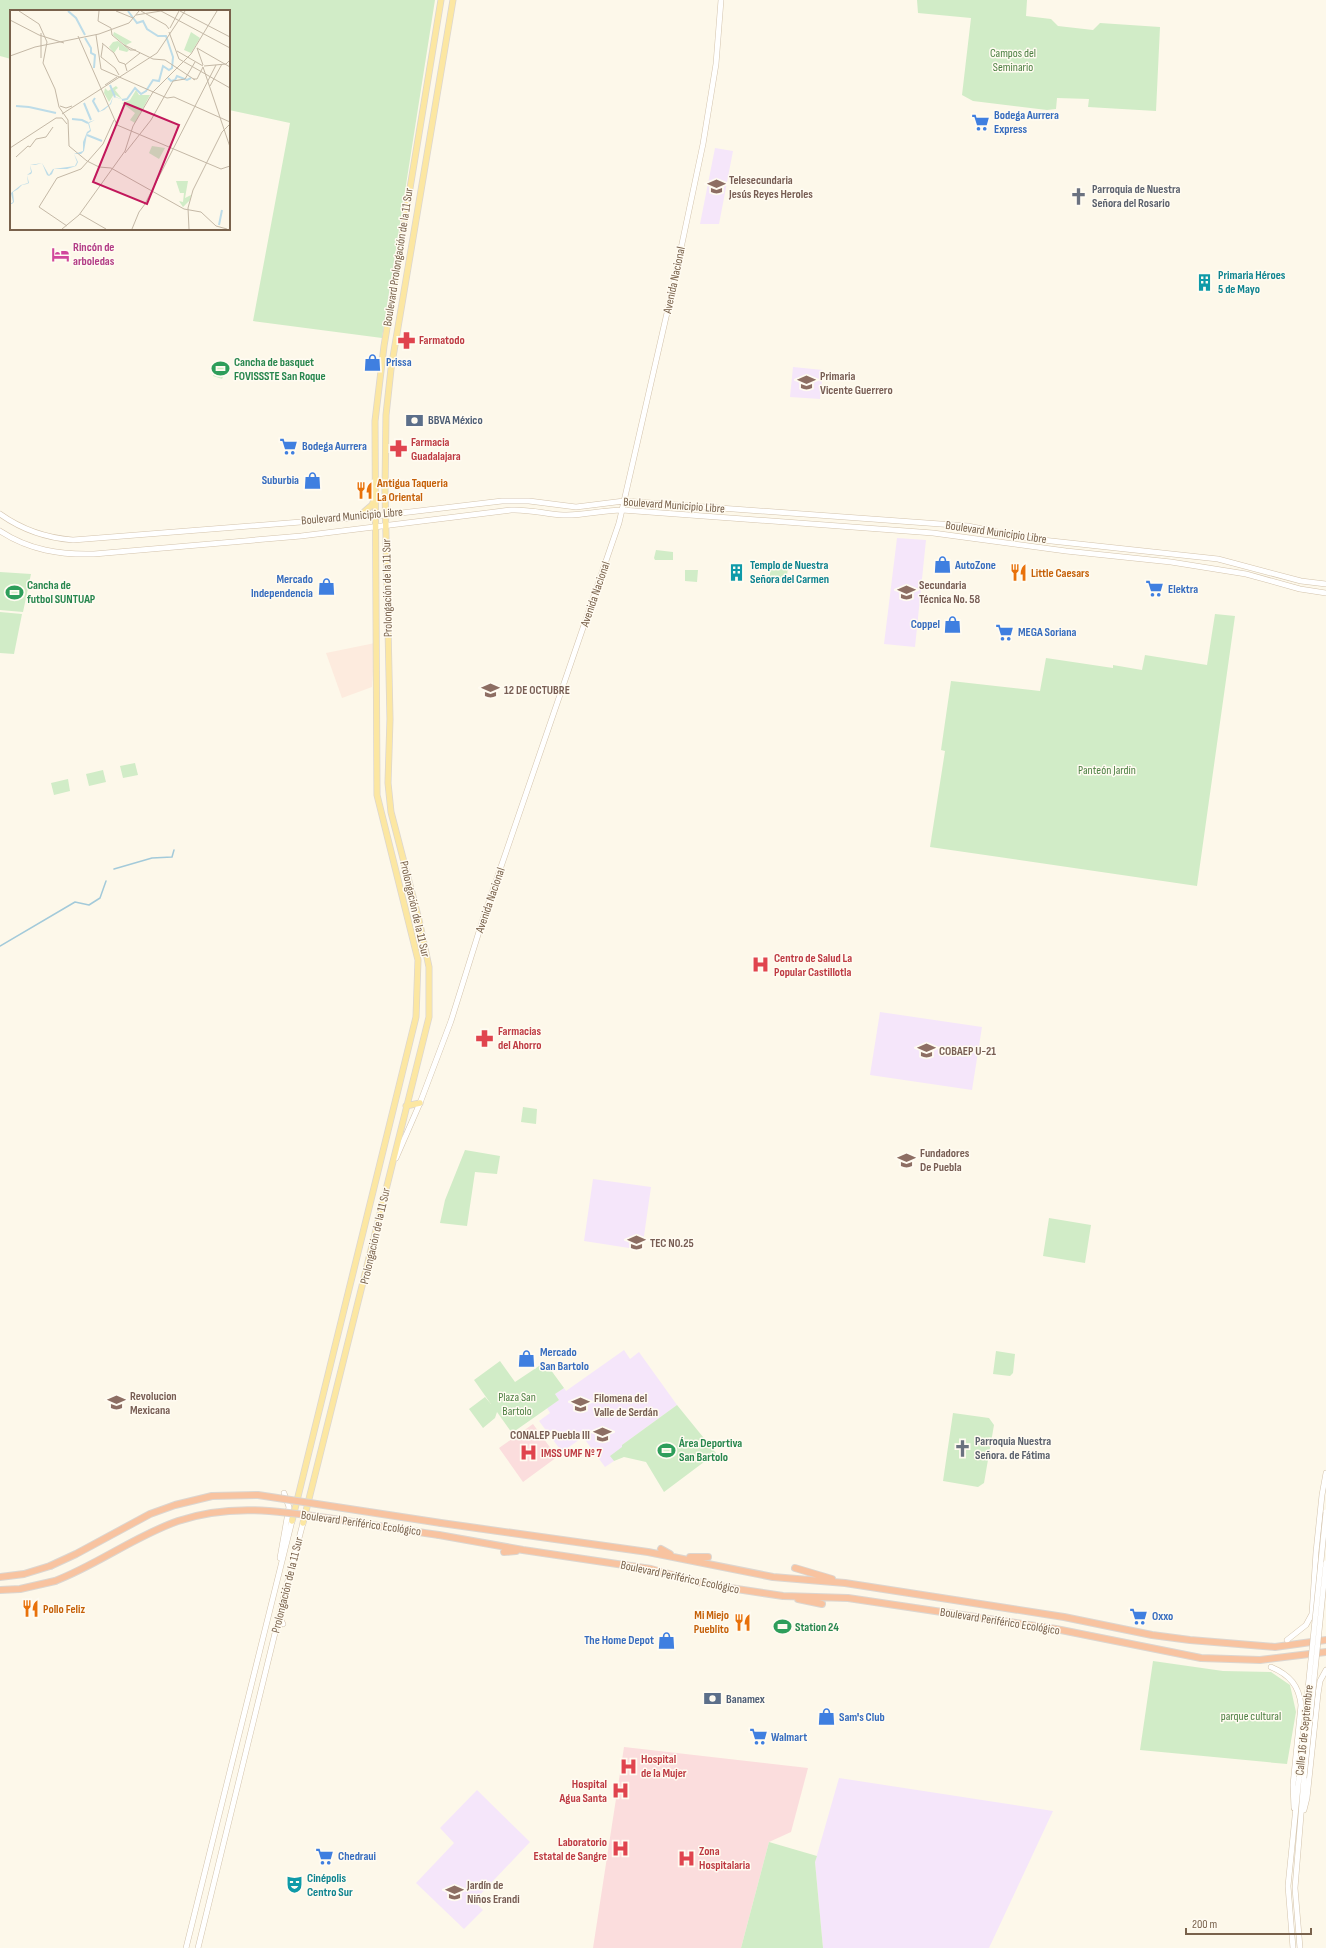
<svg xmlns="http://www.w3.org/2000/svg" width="1326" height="1948" font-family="'Sofia Sans Condensed',sans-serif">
<rect width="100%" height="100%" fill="#fdf8ea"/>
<path fill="#fdebde" d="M375,643L372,687L342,698L326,653Z"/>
<path fill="#f5e6fa" d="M715,148L733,151L719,224H700Z
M793,367L823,370L820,399L790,397Z
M897,538L926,540L915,647L884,644Z
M880,1012L982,1027L972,1090L870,1075Z
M593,1179L651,1187L642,1250L584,1241Z
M624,1350L630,1359L639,1352L677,1405L622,1445L623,1447L611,1456L614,1461L605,1467L583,1437L562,1452L539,1421L550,1413L547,1408L559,1400L555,1394L564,1388L566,1391Z
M839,1778L1053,1811L989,1948H823L815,1862Z
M477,1790L530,1842L474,1901L483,1910L464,1929L416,1883L454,1843L440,1828Z"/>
<path fill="#fbdddd" d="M533,1424L557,1457L523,1482L499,1448Z
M624,1747L808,1768L791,1832L769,1842L741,1948H593Z"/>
<path fill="#d1ecc7" d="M0,0H435L382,338L253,321L290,123L229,110V11H11V59L0,56Z
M917,0H1027L1026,16L1051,19L1058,26L1093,30L1100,23L1160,27L1156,111L1088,107L1089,99L1057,98L1056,109L1047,110L973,101L962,95L971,18L918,13Z
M220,360L229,363L222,379L213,376Z
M656,550L673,552V560H655L654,558Z
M771,565L788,567L786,583L769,582Z
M685,570H698L697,582L685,581Z
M0,572L31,574L23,612L0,610Z
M0,612L22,614L14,654L0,653Z
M1215,614L1235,616L1197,886L930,847L945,751L941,750L951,681L1040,691L1046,658L1113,668V665L1142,670L1145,655L1207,665Z
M135,763L138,775L123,778L120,766Z
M103,770L106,782L89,786L86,774Z
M68,779L70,791L54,795L51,783Z
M523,1107L537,1109L536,1124L521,1122Z
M465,1150L500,1156L497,1174L475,1172L467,1226L440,1223L445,1200Z
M1049,1218L1091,1225L1085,1263L1043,1256Z
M996,1351L1015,1354L1013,1373L1010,1376L993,1374Z
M500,1361L515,1382L545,1362L564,1388L555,1394L559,1400L512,1433L497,1412L495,1418L483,1428L469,1409L485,1397L491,1404L474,1380Z
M677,1405L716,1453L664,1492L646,1462L624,1457L614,1461L610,1456L622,1447V1445Z
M953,1413L989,1418L994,1425L984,1483L978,1487L943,1481Z
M1153,1661L1223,1671L1271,1672L1290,1685L1296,1712L1287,1764L1140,1750Z
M769,1842L817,1856L815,1862L823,1948H741Z"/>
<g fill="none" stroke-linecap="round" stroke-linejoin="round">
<path stroke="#a3cada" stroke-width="1.5" d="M114,869L152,858L172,857L174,850
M0,946L75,902L89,905L100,898L106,881"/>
<defs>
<path id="secondary" d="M0,514C21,529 47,538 73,540L376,516L502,501H529L576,507L624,501L968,526L1033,539L1218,559L1301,581L1326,584
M0,531C29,550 60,555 94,554L301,536L511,510C529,509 545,514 563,515C583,516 602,510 622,510L933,533L1066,551L1171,562L1246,574L1300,589L1326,593
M396,1158L420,1103L451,1021L482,922L619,523L672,291L703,144L716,64L721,0
M280,1558L289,1507L284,1493
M279,1616L283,1624
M1287,1640L1306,1625L1312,1614L1316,1552L1322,1495L1326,1473
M1271,1667C1290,1675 1299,1686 1301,1705L1293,1785L1294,1808
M1304,1810L1307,1798L1318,1694L1320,1681L1326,1670
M186,1948L292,1521
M198,1948L286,1588L303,1523
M1293,1948L1288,1886L1299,1777
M1300,1948L1295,1888L1304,1778"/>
<path id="primary" d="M358,517L372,505L374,500
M406,1106L420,1103
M292,1521L416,1017L418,960L377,795L375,421L384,346L441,0
M303,1523L429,1017V967L419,920L391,812L388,783L390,719L385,490L386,415L391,369L453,0"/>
<path id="highway" d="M441,1523L648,1552L773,1577L845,1583L1064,1617L1152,1635L1190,1640L1275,1647L1326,1640
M439,1535L523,1550L651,1569L698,1582L730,1588L783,1596L848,1598L1056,1629L1201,1658L1260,1660L1326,1652
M661,1549L670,1554
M504,1552L516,1551
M690,1557H708
M795,1568L832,1579
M0,1577L24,1574L50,1566
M0,1590L20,1589L55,1581
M798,1599L822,1604"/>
</defs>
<use href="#secondary" stroke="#d3c3ac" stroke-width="6"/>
<use href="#primary" stroke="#dcd6d0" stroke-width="7"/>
<use href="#highway" stroke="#dcd6d0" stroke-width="8"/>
<use href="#secondary" stroke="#fff" stroke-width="5"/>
<use href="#primary" stroke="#fce7a2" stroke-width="5.5"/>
<use href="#highway" stroke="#f8c3a0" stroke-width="6"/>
<defs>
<path id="secondary-bridge" d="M1299,1777L1326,1512
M1304,1778L1326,1563"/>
<path id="highway-bridge" d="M50,1566L76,1554L150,1514L175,1505L212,1496L258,1495L441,1523
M55,1581C97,1565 135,1536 178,1521C230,1503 281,1511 334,1519C369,1525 404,1530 439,1535"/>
</defs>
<use href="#secondary-bridge" stroke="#d3c3ac" stroke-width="6" stroke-linecap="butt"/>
<use href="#highway-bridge" stroke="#dcd6d0" stroke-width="8" stroke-linecap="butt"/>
<use href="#secondary-bridge" stroke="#fff" stroke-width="5"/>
<use href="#highway-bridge" stroke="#f8c3a0" stroke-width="6"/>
</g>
<defs>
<symbol id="supermarket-bare" viewBox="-9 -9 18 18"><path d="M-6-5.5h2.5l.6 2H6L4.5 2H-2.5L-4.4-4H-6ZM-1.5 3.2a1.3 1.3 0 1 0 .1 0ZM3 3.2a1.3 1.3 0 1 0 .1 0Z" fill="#3f7fe0" stroke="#fffbf1" stroke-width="2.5" paint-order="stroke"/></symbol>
<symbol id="school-bare" viewBox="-9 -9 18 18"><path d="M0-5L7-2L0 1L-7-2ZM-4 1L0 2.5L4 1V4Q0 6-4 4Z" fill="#8d6e63" stroke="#fffbf1" stroke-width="2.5" paint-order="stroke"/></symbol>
<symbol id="church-bare" viewBox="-9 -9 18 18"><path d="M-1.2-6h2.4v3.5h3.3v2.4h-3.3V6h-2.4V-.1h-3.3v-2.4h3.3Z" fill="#6b7280" stroke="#fffbf1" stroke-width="2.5" paint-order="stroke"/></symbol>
<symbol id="hotel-bare" viewBox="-9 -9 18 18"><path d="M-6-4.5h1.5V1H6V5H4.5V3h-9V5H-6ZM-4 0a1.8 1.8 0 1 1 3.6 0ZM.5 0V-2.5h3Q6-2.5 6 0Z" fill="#d1479c" stroke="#fffbf1" stroke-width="2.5" paint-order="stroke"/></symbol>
<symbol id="building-bare" viewBox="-9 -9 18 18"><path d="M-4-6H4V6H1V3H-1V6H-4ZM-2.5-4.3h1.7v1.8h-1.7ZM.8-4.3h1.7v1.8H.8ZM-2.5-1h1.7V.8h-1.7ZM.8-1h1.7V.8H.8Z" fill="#0f9aa8" stroke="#fffbf1" stroke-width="2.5" paint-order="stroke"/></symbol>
<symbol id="pharmacy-bare" viewBox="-9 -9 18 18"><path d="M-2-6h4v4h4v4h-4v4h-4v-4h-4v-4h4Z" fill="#e0444e" stroke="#fffbf1" stroke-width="2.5" paint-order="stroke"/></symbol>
<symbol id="shop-bare" viewBox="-9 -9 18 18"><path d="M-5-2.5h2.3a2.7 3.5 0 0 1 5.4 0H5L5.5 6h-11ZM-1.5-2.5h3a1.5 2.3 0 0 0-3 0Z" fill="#3f7fe0" stroke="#fffbf1" stroke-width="2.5" paint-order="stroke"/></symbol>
<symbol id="stadium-bare" viewBox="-9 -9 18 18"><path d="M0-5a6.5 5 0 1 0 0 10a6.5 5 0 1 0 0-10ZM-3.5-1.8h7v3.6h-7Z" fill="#2e9e5b" stroke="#fffbf1" stroke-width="2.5" paint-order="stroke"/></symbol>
<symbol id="bank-bare" viewBox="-9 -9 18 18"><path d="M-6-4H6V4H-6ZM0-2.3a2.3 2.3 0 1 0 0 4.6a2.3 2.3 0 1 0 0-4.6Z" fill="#5c6f8a" stroke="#fffbf1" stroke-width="2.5" paint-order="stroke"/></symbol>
<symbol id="restaurant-bare" viewBox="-9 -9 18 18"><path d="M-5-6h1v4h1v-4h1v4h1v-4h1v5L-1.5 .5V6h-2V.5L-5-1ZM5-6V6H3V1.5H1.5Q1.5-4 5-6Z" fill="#e8710a" stroke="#fffbf1" stroke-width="2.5" paint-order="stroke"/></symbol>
<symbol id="hospital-bare" viewBox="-9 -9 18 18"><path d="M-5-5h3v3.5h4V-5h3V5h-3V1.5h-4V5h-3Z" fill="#e0444e" stroke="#fffbf1" stroke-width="2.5" paint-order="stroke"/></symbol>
<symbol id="theatre-bare" viewBox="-9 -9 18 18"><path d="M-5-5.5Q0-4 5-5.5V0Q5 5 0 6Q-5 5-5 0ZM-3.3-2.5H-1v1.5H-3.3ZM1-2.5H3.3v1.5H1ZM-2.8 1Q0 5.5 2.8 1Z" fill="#0f9aa8" stroke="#fffbf1" stroke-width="2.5" paint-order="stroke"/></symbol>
</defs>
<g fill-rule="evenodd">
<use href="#supermarket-bare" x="968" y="110" width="25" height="25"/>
<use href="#school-bare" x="704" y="174" width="25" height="25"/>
<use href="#church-bare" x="1066" y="184" width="25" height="25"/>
<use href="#hotel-bare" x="48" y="242" width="25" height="25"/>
<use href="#building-bare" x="1192" y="270" width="25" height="25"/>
<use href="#pharmacy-bare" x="394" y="328" width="25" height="25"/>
<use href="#shop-bare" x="360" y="350" width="25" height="25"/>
<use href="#stadium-bare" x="208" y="356" width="25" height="25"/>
<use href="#school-bare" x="794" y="370" width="25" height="25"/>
<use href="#bank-bare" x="402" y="408" width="25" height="25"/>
<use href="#supermarket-bare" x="276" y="434" width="25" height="25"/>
<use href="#pharmacy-bare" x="386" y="436" width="25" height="25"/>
<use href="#shop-bare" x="300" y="468" width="25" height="25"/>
<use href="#restaurant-bare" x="352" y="478" width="25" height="25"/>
<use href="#shop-bare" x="930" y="552" width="25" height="25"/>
<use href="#building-bare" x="724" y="560" width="25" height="25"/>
<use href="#restaurant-bare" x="1006" y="560" width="25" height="25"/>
<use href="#shop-bare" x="314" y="574" width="25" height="25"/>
<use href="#supermarket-bare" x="1142" y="576" width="25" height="25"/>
<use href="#stadium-bare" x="2" y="580" width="25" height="25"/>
<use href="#school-bare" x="894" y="580" width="25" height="25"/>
<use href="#shop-bare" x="940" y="612" width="25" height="25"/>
<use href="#supermarket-bare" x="992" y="620" width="25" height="25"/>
<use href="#school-bare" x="478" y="678" width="25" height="25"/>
<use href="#hospital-bare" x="748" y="952" width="25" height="25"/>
<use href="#pharmacy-bare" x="472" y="1026" width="25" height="25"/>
<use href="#school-bare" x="914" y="1038" width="25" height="25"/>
<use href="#school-bare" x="894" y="1148" width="25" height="25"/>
<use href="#school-bare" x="624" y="1230" width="25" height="25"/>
<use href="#shop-bare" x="514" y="1346" width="25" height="25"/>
<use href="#school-bare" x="104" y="1390" width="25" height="25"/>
<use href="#school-bare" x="568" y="1392" width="25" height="25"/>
<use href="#school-bare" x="590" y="1422" width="25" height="25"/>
<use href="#church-bare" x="950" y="1436" width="25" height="25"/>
<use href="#stadium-bare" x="654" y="1438" width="25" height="25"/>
<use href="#hospital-bare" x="516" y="1440" width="25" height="25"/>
<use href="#restaurant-bare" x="18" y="1596" width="25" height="25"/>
<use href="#supermarket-bare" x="1126" y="1604" width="25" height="25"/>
<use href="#restaurant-bare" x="730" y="1610" width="25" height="25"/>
<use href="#stadium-bare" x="770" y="1614" width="25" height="25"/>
<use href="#shop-bare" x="654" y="1628" width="25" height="25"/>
<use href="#bank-bare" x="700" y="1686" width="25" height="25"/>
<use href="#shop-bare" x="814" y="1704" width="25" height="25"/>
<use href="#supermarket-bare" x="746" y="1724" width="25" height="25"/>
<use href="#hospital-bare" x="616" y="1754" width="25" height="25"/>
<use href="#hospital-bare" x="608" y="1778" width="25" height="25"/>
<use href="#hospital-bare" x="608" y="1836" width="25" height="25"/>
<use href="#supermarket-bare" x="312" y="1844" width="25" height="25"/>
<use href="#hospital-bare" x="674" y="1846" width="25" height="25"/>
<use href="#theatre-bare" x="282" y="1872" width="25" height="25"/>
<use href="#school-bare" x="442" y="1880" width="25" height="25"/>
</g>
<g text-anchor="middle" stroke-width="3" stroke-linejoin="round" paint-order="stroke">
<g font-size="12" fill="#4c7f42" stroke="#fffbf1">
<text x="1013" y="57">Campos del<tspan x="1013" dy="14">Seminario</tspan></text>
<text x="1107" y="774">Panteón Jardín</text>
<text x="517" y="1401">Plaza San<tspan x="517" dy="14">Bartolo</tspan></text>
<text x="1251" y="1720">parque cultural</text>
</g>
<g font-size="12" font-weight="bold" fill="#366cbe" stroke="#fffbf1" text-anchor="start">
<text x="994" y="119">Bodega Aurrera<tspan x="994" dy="14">Express</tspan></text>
<text x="386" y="366">Prissa</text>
<text x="302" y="450">Bodega Aurrera</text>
<text x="299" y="484" text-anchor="end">Suburbia</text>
<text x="955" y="569">AutoZone</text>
<text x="313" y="583" text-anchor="end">Mercado<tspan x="313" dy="14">Independencia</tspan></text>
<text x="1168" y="593">Elektra</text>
<text x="940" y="628" text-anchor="end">Coppel</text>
<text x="1018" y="636">MEGA Soriana</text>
<text x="540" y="1356">Mercado<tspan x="540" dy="14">San Bartolo</tspan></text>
<text x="1152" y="1620">Oxxo</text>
<text x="654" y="1644" text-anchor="end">The Home Depot</text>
<text x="839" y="1721">Sam's Club</text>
<text x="771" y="1741">Walmart</text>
<text x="338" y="1860">Chedraui</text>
</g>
<g font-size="12" font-weight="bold" fill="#785e54" stroke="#fffbf1" text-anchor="start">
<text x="729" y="184">Telesecundaria<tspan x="729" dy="14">Jesús Reyes Heroles</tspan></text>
<text x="820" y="380">Primaria<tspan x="820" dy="14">Vicente Guerrero</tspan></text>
<text x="919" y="589">Secundaria<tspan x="919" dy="14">Técnica No. 58</tspan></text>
<text x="504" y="694">12 DE OCTUBRE</text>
<text x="939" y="1055">COBAEP U-21</text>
<text x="920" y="1157">Fundadores<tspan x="920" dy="14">De Puebla</tspan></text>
<text x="650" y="1247">TEC N0.25</text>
<text x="130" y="1400">Revolucion<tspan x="130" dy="14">Mexicana</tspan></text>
<text x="594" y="1402">Filomena del<tspan x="594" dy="14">Valle de Serdán</tspan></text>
<text x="590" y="1439" text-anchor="end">CONALEP Puebla III</text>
<text x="467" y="1889">Jardín de<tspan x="467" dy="14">Niños Erandi</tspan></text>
</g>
<g font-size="12" font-weight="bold" fill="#5b616d" stroke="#fffbf1" text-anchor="start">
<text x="1092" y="193">Parroquia de Nuestra<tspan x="1092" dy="14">Señora del Rosario</tspan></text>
<text x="975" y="1445">Parroquia Nuestra<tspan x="975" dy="14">Señora. de Fátima</tspan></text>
</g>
<g font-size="12" font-weight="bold" fill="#b23c85" stroke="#fffbf1" text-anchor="start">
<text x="73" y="251">Rincón de<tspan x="73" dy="14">arboledas</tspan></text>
</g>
<g font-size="12" fill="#79624c" stroke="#fffbf1">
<text transform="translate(398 257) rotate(-81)" y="4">Boulevard Prolongación de la 11 Sur</text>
<text transform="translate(674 280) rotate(-78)" y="4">Avenida Nacional</text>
<text transform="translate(674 505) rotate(4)" y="4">Boulevard Municipio Libre</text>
<text transform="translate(352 516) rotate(-5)" y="4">Boulevard Municipio Libre</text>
<text transform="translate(996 532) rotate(8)" y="4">Boulevard Municipio Libre</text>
<text transform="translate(387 588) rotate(-91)" y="4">Prolongación de la 11 Sur</text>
<text transform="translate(595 594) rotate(-71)" y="4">Avenida Nacional</text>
<text transform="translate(490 900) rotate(-71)" y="4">Avenida Nacional</text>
<text transform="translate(415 909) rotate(77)" y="4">Prolongación de la 11 Sur</text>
<text transform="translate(375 1236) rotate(-77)" y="4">Prolongación de la 11 Sur</text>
<text transform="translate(361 1523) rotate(8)" y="4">Boulevard Periférico Ecológico</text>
<text transform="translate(680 1577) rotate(12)" y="4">Boulevard Periférico Ecológico</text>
<text transform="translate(287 1585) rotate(-76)" y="4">Prolongación de la 11 Sur</text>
<text transform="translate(1000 1621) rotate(9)" y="4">Boulevard Periférico Ecológico</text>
<text transform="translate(1304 1730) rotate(-84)" y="4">Calle 16 de Septiembre</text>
</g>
<g font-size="12" font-weight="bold" fill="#0d838f" stroke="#fffbf1" text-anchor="start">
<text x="1218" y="279">Primaria Héroes<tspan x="1218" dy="14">5 de Mayo</tspan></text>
<text x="750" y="569">Templo de Nuestra<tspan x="750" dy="14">Señora del Carmen</tspan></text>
<text x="307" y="1882">Cinépolis<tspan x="307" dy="14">Centro Sur</tspan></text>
</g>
<g font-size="12" font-weight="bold" fill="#be3a42" stroke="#fffbf1" text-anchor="start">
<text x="419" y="344">Farmatodo</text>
<text x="411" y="446">Farmacia<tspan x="411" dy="14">Guadalajara</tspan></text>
<text x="774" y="962">Centro de Salud La<tspan x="774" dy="14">Popular Castillotla</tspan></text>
<text x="498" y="1035">Farmacias<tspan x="498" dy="14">del Ahorro</tspan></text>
<text x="541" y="1457">IMSS UMF Nº 7</text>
<text x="641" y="1763">Hospital<tspan x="641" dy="14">de la Mujer</tspan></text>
<text x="607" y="1788" text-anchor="end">Hospital<tspan x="607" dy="14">Agua Santa</tspan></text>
<text x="607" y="1846" text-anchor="end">Laboratorio<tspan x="607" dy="14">Estatal de Sangre</tspan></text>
<text x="699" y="1855">Zona<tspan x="699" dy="14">Hospitalaria</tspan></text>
</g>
<g font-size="12" font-weight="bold" fill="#27864d" stroke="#fffbf1" text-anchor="start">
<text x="234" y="366">Cancha de basquet<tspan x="234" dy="14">FOVISSSTE San Roque</tspan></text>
<text x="27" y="589">Cancha de<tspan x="27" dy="14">futbol SUNTUAP</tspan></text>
<text x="679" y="1447">Área Deportiva<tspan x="679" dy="14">San Bartolo</tspan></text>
<text x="795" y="1631">Station 24</text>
</g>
<g font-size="12" font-weight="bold" fill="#4e5e75" stroke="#fffbf1" text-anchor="start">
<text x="428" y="424">BBVA México</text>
<text x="726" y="1703">Banamex</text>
</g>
<g font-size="12" font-weight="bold" fill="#c56008" stroke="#fffbf1" text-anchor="start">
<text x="377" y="487">Antigua Taqueria<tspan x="377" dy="14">La Oriental</tspan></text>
<text x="1031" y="577">Little Caesars</text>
<text x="43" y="1613">Pollo Feliz</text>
<text x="729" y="1619" text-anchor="end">Mi Miejo<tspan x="729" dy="14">Pueblito</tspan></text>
</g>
</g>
<g transform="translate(10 10)">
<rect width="220" height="220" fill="#fdf8ea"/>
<path d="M104,22L122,32L116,35L121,40L103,25ZM181,22L190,28L181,43L174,40ZM108,31L119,40L117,42L109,40V36L104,43L99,37L103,32ZM106,76L108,78L105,80L112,89L104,84L99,92L94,83L95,78L98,81ZM126,80L129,85H140L125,113L120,110L125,103L112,93L120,90ZM142,136L155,138L149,149L139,143ZM166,171H178L175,188L181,185L180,190L173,197L169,191L173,192L174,183H170Z" fill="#d1ecc7"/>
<path d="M103,87H105L116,90L103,87L101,94L94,100L89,102L85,110L79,113L81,121L77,124L74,141L71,144H64L68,152L66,156L57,159H44L42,164L39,166L37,165L32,153L25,155H20L22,162L21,164L17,165L19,173L17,174L12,175L8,179L3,182L4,192L2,194H0L3,192L1,183L11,175L18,173L17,165L21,162L20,155L32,153L39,165L43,159L65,156L67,152L64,144L73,141V132L77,122L80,120L78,113L79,112L85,110L89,102L100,94Z" fill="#bddce8"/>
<path fill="none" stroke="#bddce8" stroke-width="2" d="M58,1L66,8L75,25M75,28L81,38V43L85,45L84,58M158,68L161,71L165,70L167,66L177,70L181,68M100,75L105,87M85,88L83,91L89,102M112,90L117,89L125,78L131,84L136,81L143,70L149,71L153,56L159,60L162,58L163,47L156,26H148L137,19L133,11L127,13L118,1M74,93L81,110M6,96L19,97M19,97L46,103M62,109L72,110L78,113M77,125L92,131M209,215L212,200"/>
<path fill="none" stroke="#c4b8a6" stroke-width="1" d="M9,1L29,14L37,32L33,53L45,79L49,97L58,110L59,136L77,151L89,157L101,158L174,199L191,202L206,216L217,219M89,1L88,11L101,18L102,25L114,35L143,49L155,50L185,70M106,1L123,8M131,1L156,15L159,19M151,1L220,38M170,1L220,27M126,5L151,1M0,10L29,25L54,33M160,18L169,1M159,22L169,49L220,78M31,23V48M86,25L91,59L157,88L164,87L220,112M68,26L107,115L211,159L220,156M92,33L104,43L109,52L115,54L117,61M93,34L91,47L105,58L109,65M114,35L120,40H126M187,38L220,57M187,38L193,55M167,41L193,56M0,46L25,37L89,24L119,13L129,1M115,55L130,43M194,56L216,54L220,50M193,57L220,137M183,69H187L193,57M95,75L107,67M200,76L212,54M50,96L56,98L62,96M52,104L147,43L175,1M36,127L43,117M0,138L46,108H52L57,114M115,143L141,110L163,71L175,69L185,52M6,147L18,136L20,137L26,129L36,127M70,204L96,219M57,216L29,197L47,168L71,159L93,134L104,110M52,219L69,205L115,141L123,116L143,82L181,44L207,1M122,219L129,202L135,194L206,55M179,219L178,198L183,180L212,122L220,114"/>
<path fill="#c2185b" fill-opacity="0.15" stroke="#c2185b" stroke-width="2" d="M115,93L169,115L137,194L83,172Z"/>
<rect width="220" height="220" fill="none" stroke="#79624c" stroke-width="2"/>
</g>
<path d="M1186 1928v6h125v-6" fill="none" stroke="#79624c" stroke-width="2"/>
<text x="1192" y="1928" font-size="12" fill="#79624c" stroke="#fffbf1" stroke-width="3" paint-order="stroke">200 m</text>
</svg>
